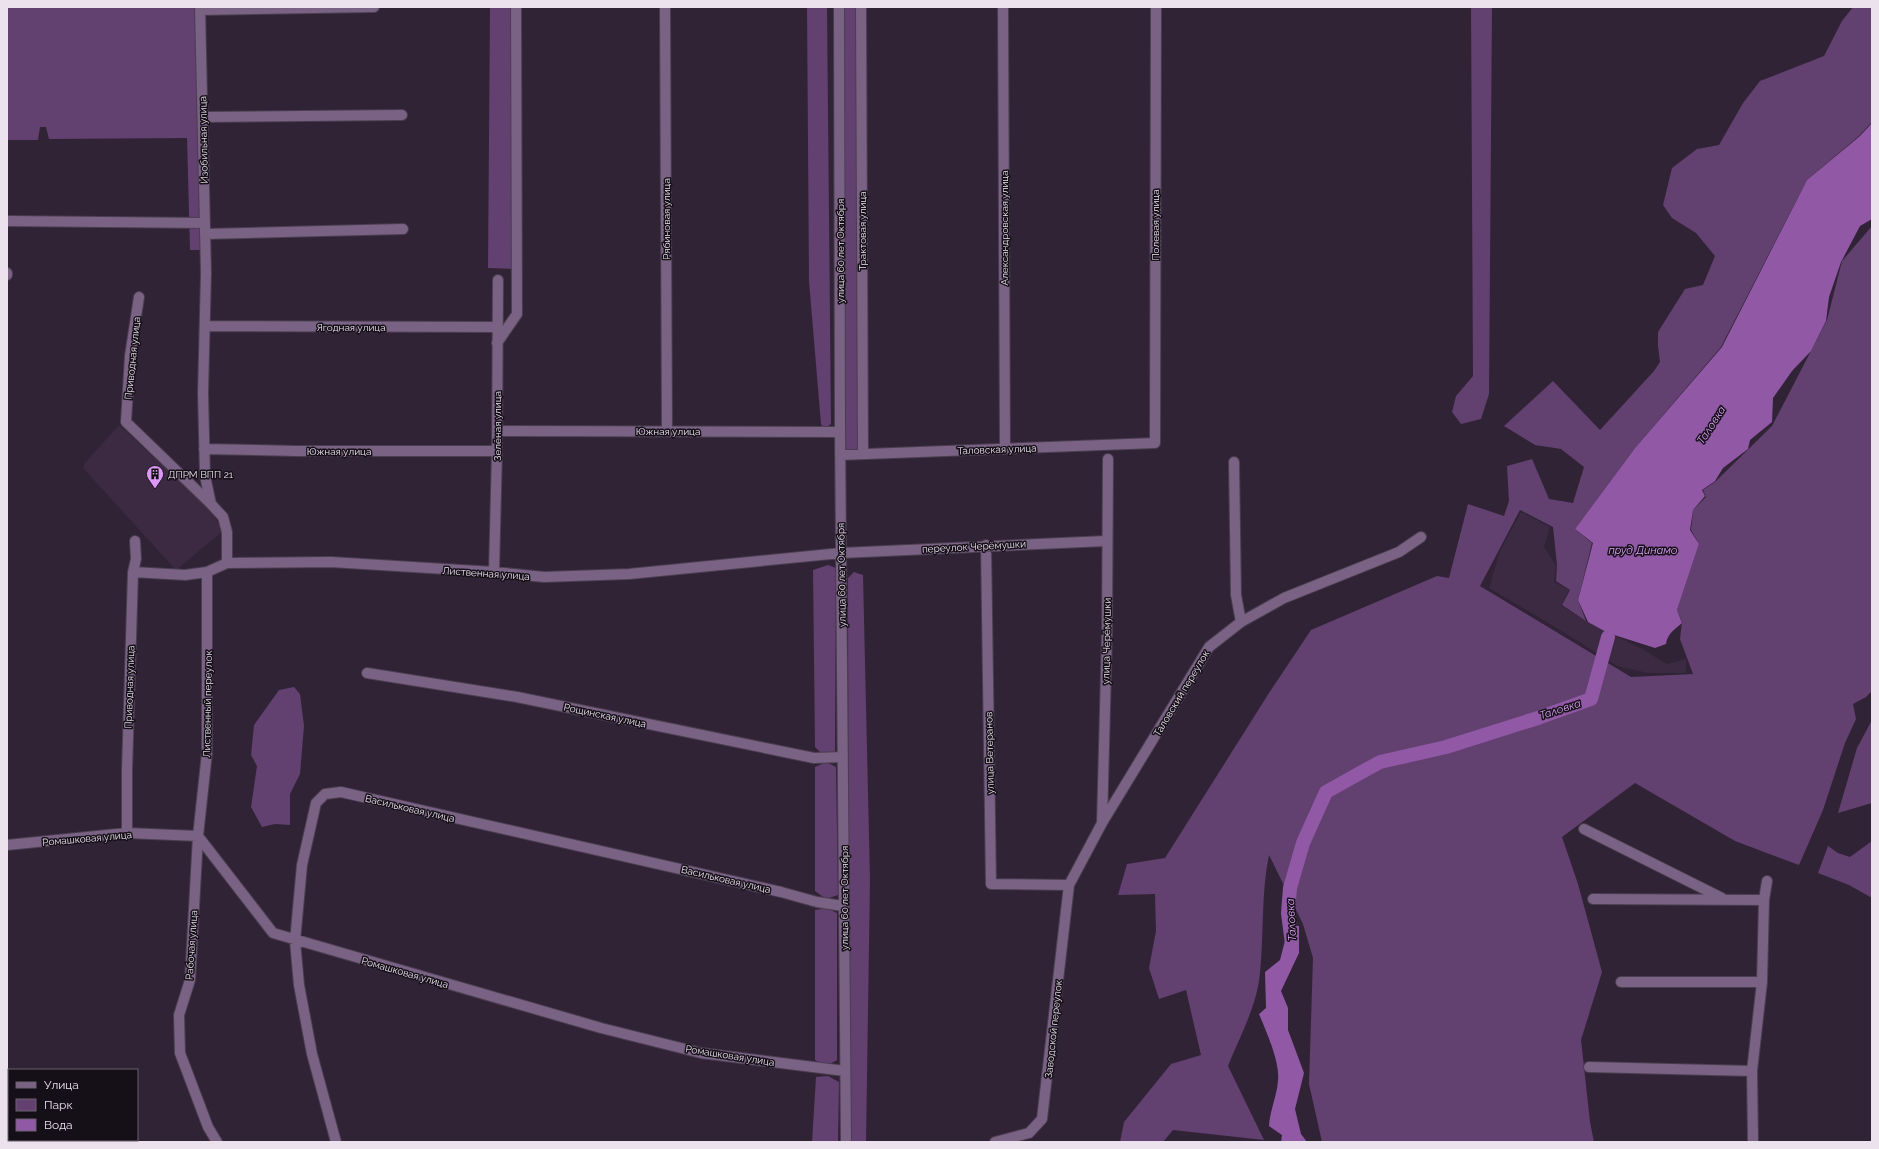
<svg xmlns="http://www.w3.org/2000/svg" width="1879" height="1149" font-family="Raleway,sans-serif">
<rect width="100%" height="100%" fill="#312336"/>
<path fill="#3c2a43" d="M119,425L211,511L223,531L176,570L83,468L85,463Z
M1521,512L1550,527L1544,547L1556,565L1554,582L1569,590L1561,606L1588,622L1644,650L1667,664L1686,659V673H1648L1617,666L1557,628L1489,588L1500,551Z"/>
<path fill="#62406f" d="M7,7H197L204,250H190L187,138L49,139L46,127H40L38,140H7Z
M490,7H513L515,269L488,268Z
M807,7H827L831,424L824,429L821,424L809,281Z
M843,7H859V452L845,450Z
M1471,7H1492L1489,394L1481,419L1461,424L1452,412L1456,396L1473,376Z
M1853,7H1872V122L1859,136L1807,180L1721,347L1635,448L1575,529L1592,543L1578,600L1586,621L1562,605L1570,590L1556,581L1557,565L1553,527L1520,510L1480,586L1631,677L1693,674L1680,639L1682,622L1677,610L1699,544L1691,530L1693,510L1706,497L1703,490L1716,481L1772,426L1827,320L1842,261L1872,226V691L1866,697L1853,704L1856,719L1845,743L1823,810L1799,865L1735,841L1635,783L1562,837L1578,884L1602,972L1581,1040L1590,1122L1594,1142H1322L1309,1084L1313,958L1303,924L1269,855C1261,893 1264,934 1260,973C1257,1006 1240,1036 1228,1066L1264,1140L1173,1130L1163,1142H1120L1124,1122L1171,1064L1201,1055L1186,990L1159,999L1149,968L1156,931L1155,894L1118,895L1127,864L1165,858L1269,693L1311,630L1437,576L1449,578L1468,504L1504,516L1509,501L1507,466L1532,459L1549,499L1573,503L1584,467L1561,449L1535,445L1504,426L1553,381L1600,430L1654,371L1660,362L1658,346V332L1685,289L1703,285L1715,256L1696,233L1672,218L1663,205L1672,168L1697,149L1719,145L1743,103L1760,81L1824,56L1842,21Z
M828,565L836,568L835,752L822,754L815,747L813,570Z
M854,572L863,575L870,880L866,1142H849L848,578Z
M294,687L300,694L304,726L300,774L290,794V825L275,824L262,827L251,807L257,766L251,755L254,725L279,690Z
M1872,720V803L1838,813L1857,748Z
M826,762L836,767L838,895L826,899L815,891V767Z
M1872,841V898L1849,885L1818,873L1828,846L1838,853L1850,857Z
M827,908L837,913V1060L826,1066L815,1060V910Z
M828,1076L839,1082L838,1142H812L816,1077Z"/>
<path fill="#9058a5" d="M1872,123V219L1860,226L1841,262L1829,297L1826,321L1811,351L1792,371L1773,398L1772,422L1750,440L1748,449L1723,468L1715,481L1702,490L1705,496L1693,510L1690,530L1699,544L1677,610L1682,623C1675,629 1667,634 1666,644L1655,648L1608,633L1588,622L1578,600L1593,543L1575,529L1635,448L1722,347L1807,180L1860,136Z
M1289,925L1299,926V953L1281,991L1288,1008V1030L1304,1073L1295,1109L1301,1134L1307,1142H1281L1282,1135L1269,1126C1270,1110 1277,1096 1278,1080C1280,1062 1266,1031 1259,1014L1266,1008L1265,972L1280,960Z"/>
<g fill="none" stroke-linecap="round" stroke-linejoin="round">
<path stroke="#9058a5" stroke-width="2.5" d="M1608,637L1610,631"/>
<path stroke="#9058a5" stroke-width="14" d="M1292,944L1288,913L1290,888L1303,843L1326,792L1380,762L1446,747L1538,718L1591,699L1608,637"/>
<defs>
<path id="minor" d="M200,7L206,273L203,393L205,476L211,504L223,517L227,532V563
M665,7L667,431
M839,7L840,432L846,1142
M861,7L863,454
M1003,7L1005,449
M200,10L374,7
M203,117L402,115
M7,221L205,223
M205,234L403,229
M7,275V273
M139,297L130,356L126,422L211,504
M205,326L498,327
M497,343L517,314L516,7
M497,431L840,432
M204,449L297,451H497
M840,455L1155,443L1156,7
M1234,462L1236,595L1241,622
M986,545L991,884L1069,885
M133,572L185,575L207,572L227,563L331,562L494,572L544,577L629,574L841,553L1106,541
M207,572V753L198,836L190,980L179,1015L180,1053L208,1127L217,1142
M494,572L497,451L498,280
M367,673L517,697L814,758L843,757
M1102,823L1107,633L1108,459
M1584,829L1722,898
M127,833V771L133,572L136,559L135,541
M7,845L127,833L198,836L273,933L601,1028L701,1053L845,1071
M1593,899L1764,900
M1621,982H1762
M1589,1067L1752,1071
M336,1142L312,1054L299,985L295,941L302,865L316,803L325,794L341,792L781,892L817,902L843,906
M995,1142L1029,1133L1042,1119L1069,885L1102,823L1209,647L1241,622L1284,598L1399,552L1421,537
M1753,1142L1752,1071L1762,982L1764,900L1767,881"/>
</defs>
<use href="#minor" stroke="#4b3e50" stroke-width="12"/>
<use href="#minor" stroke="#796283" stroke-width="10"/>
</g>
<defs>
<symbol id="building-pin" viewBox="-11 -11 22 30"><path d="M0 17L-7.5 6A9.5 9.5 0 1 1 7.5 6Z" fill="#db99f5" stroke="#150f18"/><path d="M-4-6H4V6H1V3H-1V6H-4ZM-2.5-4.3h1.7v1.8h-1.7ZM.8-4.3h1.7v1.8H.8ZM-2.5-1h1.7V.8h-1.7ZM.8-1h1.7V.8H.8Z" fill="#111"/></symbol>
</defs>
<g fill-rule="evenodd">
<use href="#building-pin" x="145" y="464" width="20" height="27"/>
</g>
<g text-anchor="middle" stroke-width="3" stroke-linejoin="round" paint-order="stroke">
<g font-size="10" fill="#ebe2ee" stroke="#150f18">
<text transform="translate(203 140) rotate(-91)" y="4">Изобильная улица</text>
<text transform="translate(666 219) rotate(-90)" y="4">Рябиновая улица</text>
<text transform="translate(1155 225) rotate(-90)" y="4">Полевая улица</text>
<text transform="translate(1004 228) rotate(-90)" y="4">Александровская улица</text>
<text transform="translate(862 231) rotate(-90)" y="4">Трактовая улица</text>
<text transform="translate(840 251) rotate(-90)" y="4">улица 60 лет Октября</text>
<text x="351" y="331">Ягодная улица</text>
<text transform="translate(132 358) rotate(-84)" y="4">Приводная улица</text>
<text transform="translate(497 426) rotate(-90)" y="4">Зелёная улица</text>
<text x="668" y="435">Южная улица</text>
<text transform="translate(997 449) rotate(-2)" y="4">Таловская улица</text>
<text x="339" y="455">Южная улица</text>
<text transform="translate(974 546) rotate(-3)" y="4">переулок Черёмушки</text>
<text transform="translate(486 573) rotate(4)" y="4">Лиственная улица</text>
<text transform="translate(841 575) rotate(-91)" y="4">улица 60 лет Октября</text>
<text transform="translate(1106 641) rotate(-89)" y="4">улица Черёмушки</text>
<text transform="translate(129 687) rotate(-88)" y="4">Приводная улица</text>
<text transform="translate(1181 693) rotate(-59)" y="4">Таловский переулок</text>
<text transform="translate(207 704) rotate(-89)" y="4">Лиственный переулок</text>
<text transform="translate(605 715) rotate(12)" y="4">Рощинская улица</text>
<text transform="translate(989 753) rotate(-91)" y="4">улица Ветеранов</text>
<text transform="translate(410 808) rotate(13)" y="4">Васильковая улица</text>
<text transform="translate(87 838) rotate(-5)" y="4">Ромашковая улица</text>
<text transform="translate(726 879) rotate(13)" y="4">Васильковая улица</text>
<text transform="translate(844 898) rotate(-90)" y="4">улица 60 лет Октября</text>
<text transform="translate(191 945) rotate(-86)" y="4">Рабочая улица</text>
<text transform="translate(405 972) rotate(16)" y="4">Ромашковая улица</text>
<text transform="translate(1053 1029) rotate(-84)" y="4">Заводской переулок</text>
<text transform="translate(730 1055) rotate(9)" y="4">Ромашковая улица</text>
</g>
<g font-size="10" fill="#ebe2ee" stroke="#150f18" text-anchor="start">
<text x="168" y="478">ДПРМ ВПП 21</text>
</g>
<g font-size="11" font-style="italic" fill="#dea4f5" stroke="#150f18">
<text transform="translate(1711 425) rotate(-57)" y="4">Таловка</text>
<text x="1643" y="554">пруд Динамо</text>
<text transform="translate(1560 709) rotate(-18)" y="4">Таловка</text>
<text transform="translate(1291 920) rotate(-93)" y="4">Таловка</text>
</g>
</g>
<rect width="1879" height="1149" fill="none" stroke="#ebe2ee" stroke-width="16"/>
<rect x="8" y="1069" width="130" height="72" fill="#150f18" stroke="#6b636e"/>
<rect x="16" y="1082" width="20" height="6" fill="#796283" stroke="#6b636e"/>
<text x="44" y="1089" font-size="12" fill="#ebe2ee">Улица</text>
<rect x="16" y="1099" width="20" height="12" fill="#62406f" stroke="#6b636e"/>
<text x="44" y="1109" font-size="12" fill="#ebe2ee">Парк</text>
<rect x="16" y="1119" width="20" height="12" fill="#9058a5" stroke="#6b636e"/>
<text x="44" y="1129" font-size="12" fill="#ebe2ee">Вода</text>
</svg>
